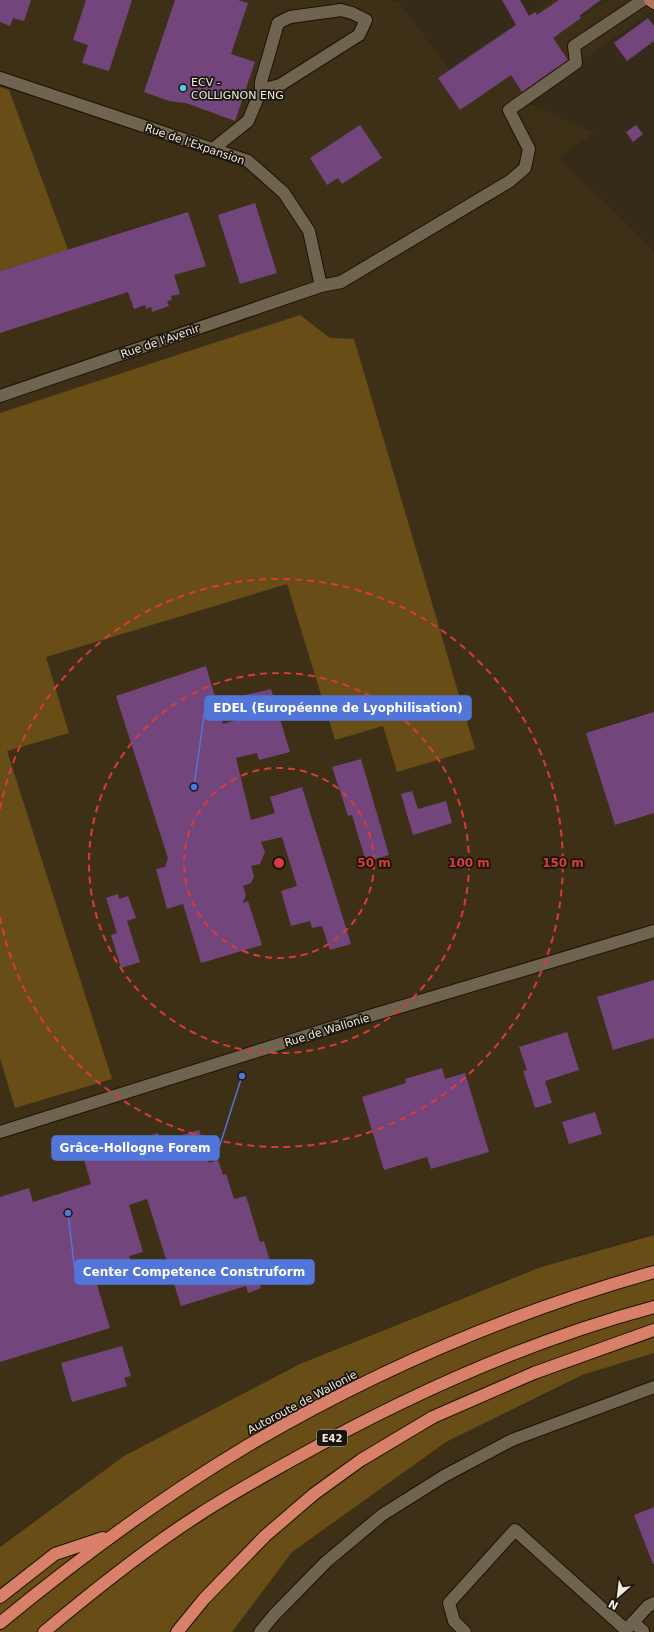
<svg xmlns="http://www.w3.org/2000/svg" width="654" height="1632" font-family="'DejaVu Sans',sans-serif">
<rect width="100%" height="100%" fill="#352b18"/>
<path fill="#3e3016" d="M0,0H388L399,2L449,69L552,0H569L582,17L608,0H639L654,10L591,54L528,103L594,133L558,157L654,251V1233L541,1266L300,1364L124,1456L0,1545Z
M654,1353V1632H232L292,1552L446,1442L582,1375Z"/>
<path fill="#684e16" d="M0,87L9,90L68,250L0,271Z
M300,315L330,338L354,339L475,749L397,772L383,726L335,740L287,584L46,657L69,733L7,751L112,1079L15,1108L0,1058V413Z
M654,1235V1353L582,1375L446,1442L292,1552L232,1632H0V1547L124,1456L300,1364L541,1267Z"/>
<path fill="#72457c" d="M0,0H31L24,21L13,18L10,26L0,22Z
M86,0H132L109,71L82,63L88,45L73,40Z
M175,0H238L248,3L231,54L255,62L235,121L186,103L169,101L144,92Z
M502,0H520L529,16L535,12L537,15L559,0H601L579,16L581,18L553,38L568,60L522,92L511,75L460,110L438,78L516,25Z
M648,18L654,26V41L627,61L614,43Z
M360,125L382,158L342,184L338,178L327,185L310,158Z
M636,125L643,134L633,142L626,132Z
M255,203L277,273L240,284L218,215Z
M188,212L206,266L174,275L180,294L171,296L172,300L167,301L169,306L152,312L151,307L146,309L145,305L134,309L128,292L0,333V271Z
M206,666L223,724L247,717L241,696L271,689L290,752L259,760L257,753L236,758L251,820L275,813L270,797L302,787L351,944L330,950L322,926L312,928L310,921L291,926L281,891L297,886L282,837L261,842L265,852L260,864L251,866L254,876L251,883L243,886L246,895L243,903L248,901L262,945L201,963L183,904L167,909L156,869L165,867L168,858L116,696Z
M654,712V813L615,825L586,733Z
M361,759L389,855L366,862L352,815L348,816L332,767Z
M412,791L418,809L446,801L452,823L413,835L401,794Z
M118,894L119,899L128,896L136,918L127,921L140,962L121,968L111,935L117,933L106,898Z
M654,980V1038L613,1050L597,997Z
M567,1032L579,1070L545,1081L552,1103L535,1108L523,1071L527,1070L519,1047Z
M442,1068L445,1079L465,1073L489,1152L431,1169L427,1157L384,1170L362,1097L406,1083L405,1079Z
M595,1112L602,1134L569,1144L562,1122Z
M199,1130L209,1163L218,1160L223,1175L226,1174L234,1199L246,1196L260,1242L264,1241L272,1267L257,1272L261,1288L248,1293L246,1286L181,1306L147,1199L129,1205L143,1252L129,1256L132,1264L120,1268L117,1260L92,1268L110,1328L0,1362V1197L29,1188L33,1202L91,1184L83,1156L158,1133L161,1142Z
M122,1346L131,1376L124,1378L127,1386L72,1402L61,1363Z
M654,1507V1564H653L634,1515Z"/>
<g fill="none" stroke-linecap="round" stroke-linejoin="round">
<defs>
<path id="minor" d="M0,78L248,161L284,193L309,231L321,286
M213,149L248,121L261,90L280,85L359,35L366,20L352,13L341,10L290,17L278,23L261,82V90
M0,396L321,286L341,282L510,181L525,168L529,149L509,110L576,63L574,46L643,0
M0,1132L353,1021L654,931
M633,1622L643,1631
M260,1632L274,1615L326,1562L382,1515L444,1476L512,1440L654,1387
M465,1632L454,1621L449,1603L515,1530L626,1630L648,1606L654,1603"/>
<path id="major" d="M650,0L654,3"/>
<path id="highway" d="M0,1597L55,1554L103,1538
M0,1623C78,1559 160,1498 247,1446C374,1371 512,1312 654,1272
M44,1632C93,1591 144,1550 197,1516C229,1495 262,1477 294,1459C408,1395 527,1341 654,1307
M177,1632L204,1599L265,1536L314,1494L361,1460L433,1417L534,1373L654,1330"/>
</defs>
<use href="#minor" stroke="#1d1302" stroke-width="14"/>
<use href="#major" stroke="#1d1302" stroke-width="14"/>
<use href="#highway" stroke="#1d1302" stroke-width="14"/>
<use href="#minor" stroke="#6f644f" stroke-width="12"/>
<use href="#major" stroke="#ae755f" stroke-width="12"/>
<use href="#highway" stroke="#d8806a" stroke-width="12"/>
</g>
<g fill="none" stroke="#d93b3a" stroke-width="2" stroke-dasharray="7 5">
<circle cx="279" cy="863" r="95"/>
<circle cx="279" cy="863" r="190"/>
<path d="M0 809A284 284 0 1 1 0 917"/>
</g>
<circle fill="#57c9e2" stroke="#19140c" stroke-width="1.5" cx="183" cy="88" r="4"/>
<g text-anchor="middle" stroke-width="3.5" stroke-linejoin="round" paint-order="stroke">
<rect fill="#19140c" stroke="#b0aaa0" stroke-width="1" x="317" y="1430" width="30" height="16" rx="3"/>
<g font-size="10" font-weight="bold" fill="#f1eadf">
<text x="332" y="1442">E42</text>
</g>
<g font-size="11" fill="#f1eadf" stroke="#19140c" text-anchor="start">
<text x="191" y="86">ECV -<tspan x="191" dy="13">COLLIGNON ENG</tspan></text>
</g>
<g font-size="11" fill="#f1eadf" stroke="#19140c">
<text transform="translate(195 144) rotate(19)" y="4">Rue de l'Expansion</text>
<text transform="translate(160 341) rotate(-19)" y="4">Rue de l'Avenir</text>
<text transform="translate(327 1030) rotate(-17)" y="4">Rue de Wallonie</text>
<text transform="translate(302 1402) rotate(-28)" y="4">Autoroute de Wallonie</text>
</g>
</g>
<circle cx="279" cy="863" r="6" fill="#d93b3a" stroke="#19140c" stroke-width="2"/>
<g font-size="12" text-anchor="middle" font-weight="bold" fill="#d93b3a" stroke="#19140c" stroke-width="3.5" stroke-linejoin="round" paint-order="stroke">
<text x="374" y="867">50 m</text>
<text x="469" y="867">100 m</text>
<text x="563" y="867">150 m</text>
</g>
<path fill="none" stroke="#5275da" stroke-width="1.5" d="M194 787L205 708M242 1076L219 1148M68 1213L75 1272"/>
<g fill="#5275da" stroke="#19140c" stroke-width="1.5">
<circle cx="194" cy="787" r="4"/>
<circle cx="242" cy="1076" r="4"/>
<circle cx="68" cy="1213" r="4"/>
</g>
<g fill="#5275da" stroke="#5275da" stroke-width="1.5">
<rect x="205" y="696" width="266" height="24" rx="4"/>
<rect x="52" y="1136" width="167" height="24" rx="4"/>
<rect x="75" y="1260" width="239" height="24" rx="4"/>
</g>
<g font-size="12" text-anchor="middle" font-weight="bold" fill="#fff">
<text x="338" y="712">EDEL (Européenne de Lyophilisation)</text>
<text x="135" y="1152">Grâce-Hollogne Forem</text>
<text x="194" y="1276">Center Competence Construform</text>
</g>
<g transform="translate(618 1596) rotate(208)" stroke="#19140c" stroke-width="3" paint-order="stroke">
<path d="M0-3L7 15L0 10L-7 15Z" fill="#f1eadf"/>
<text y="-6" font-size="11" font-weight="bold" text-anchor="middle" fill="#f1eadf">N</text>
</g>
</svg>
